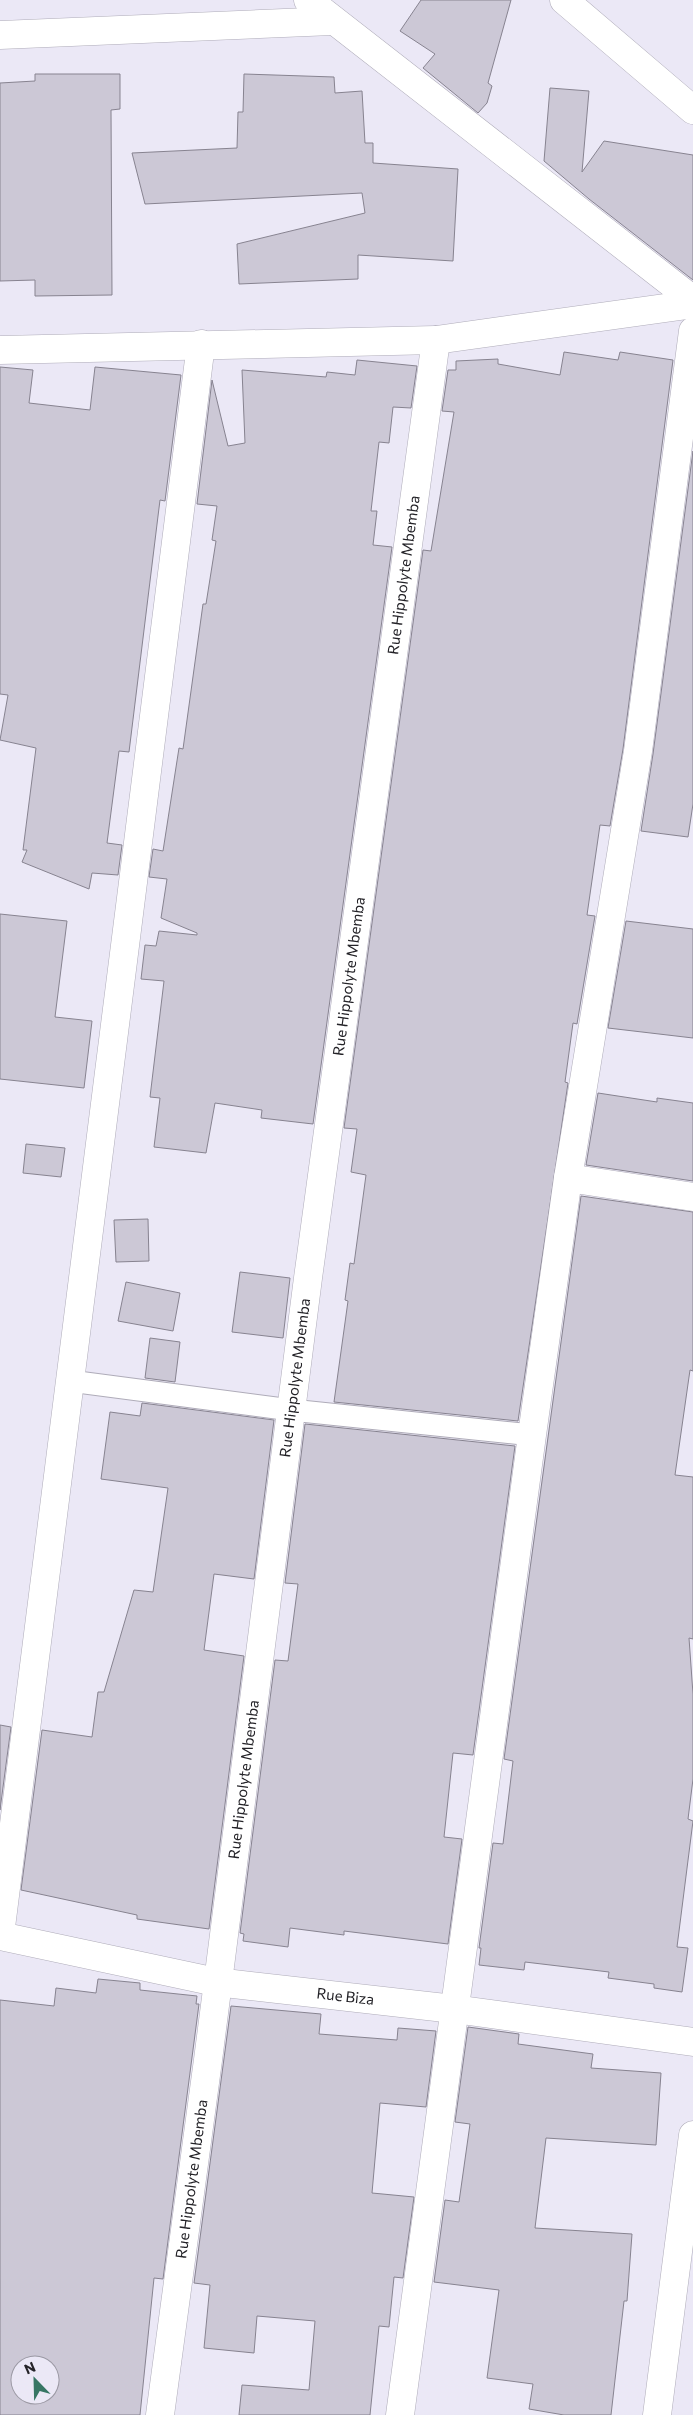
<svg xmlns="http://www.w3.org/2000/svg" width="693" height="2415" font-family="Commissioner,sans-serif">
<rect width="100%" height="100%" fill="#ebe8f6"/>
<path fill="#ccc8d6" stroke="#878390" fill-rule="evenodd" d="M421,0H511L488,83L492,86L487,103L478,113L423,68L435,54L400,31Z
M35,74H120V109L111,110L112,295L35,296V280L0,281V83L35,81Z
M244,74L334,77L335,93L362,91L365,143H373V163L458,169L453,261L358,255V279L239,284L237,244L365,213L362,193L145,204L132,153L237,148L238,112H243Z
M550,88L589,91L582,172L604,141L693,155V280L589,199L544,161Z
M564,352L618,360L620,352L673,360L623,749L610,826L600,825L587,915L595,916L577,1024L573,1023L565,1082L568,1083L518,1421L334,1402L348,1301L345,1300L350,1263L354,1264L366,1175L351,1172L357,1129L344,1128L423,550L431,551L454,412L442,411L448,370H456V361L498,359V364L560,375Z
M357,360L417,366L411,408L393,407L389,443L379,442L371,511H377L373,545L392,547L313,1124L261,1118L262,1110L215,1103L206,1153L154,1147L160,1098L150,1097L164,981L141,979L145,945L156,946L159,931L197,935V933L161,918L167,879L149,877L153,849L163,851L179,748L183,749L203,604H206L216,541L212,540L217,506L197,504L212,380L228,446L245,443L242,370L326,377L327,372L355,375Z
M0,367L33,370L29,403L90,410L95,367L181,375L165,501L160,500L129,752L119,751L107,843L122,845L118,875L92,873L89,889L22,862L27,850H23L36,748L0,740L8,695L0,694Z
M693,451V804L688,837L641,831L653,754Z
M0,914L67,921L55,1017L92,1021L84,1088L0,1079Z
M626,921L693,929V1038L608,1028Z
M598,1093L657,1102V1098L693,1103V1181L586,1165Z
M26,1144L65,1148L61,1177L23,1173Z
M581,1196L693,1212V1371L690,1370L675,1475L693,1477V1639L689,1638L693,1694V1779L688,1819L693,1821L677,1947L688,1948L682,1992L654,1988V1984L608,1978L609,1972L525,1962L524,1970L479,1965L481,1948H479L493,1843L503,1844L513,1761L504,1759Z
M148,1219L149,1261L116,1262L114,1220Z
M240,1272L290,1278L283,1338L232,1332Z
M126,1282L180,1293L173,1331L118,1321Z
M150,1338L180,1342L175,1382L145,1378Z
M142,1403L274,1420L254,1579L214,1574L204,1650L244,1656L209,1929L137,1919V1915L21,1890L42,1730L92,1737L98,1692H104L134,1590L153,1592L168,1488L101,1479L110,1412L140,1416Z
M305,1424L515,1446L473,1755L453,1753L444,1837L462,1839L448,1944L344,1931V1935L290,1928L288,1947L243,1941L244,1934L240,1933L275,1660L288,1661L298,1584L285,1583Z
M0,1725L11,1727L0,1810Z
M98,1979L140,1983V1990L197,1996L196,2004H199L163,2279L154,2278L140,2415H0V2000L54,2006L56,1988L96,1993ZM20,2365H50V2395H20Z
M231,2006L321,2014L319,2034L397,2040L398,2028L436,2031L426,2107L380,2103L372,2193L414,2197L403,2278L394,2277L389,2327L379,2326L370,2415H239L242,2385L309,2390L315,2321L257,2316L254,2353L204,2348L210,2285L194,2283Z
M468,2027L519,2034L518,2044L593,2054L591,2068L661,2073L656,2145L546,2138L535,2228L632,2234L627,2301H624L611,2415H564L529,2409L533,2384L487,2378L499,2290L434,2282L445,2200L459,2202L470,2124L455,2122Z"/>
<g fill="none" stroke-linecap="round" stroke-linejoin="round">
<defs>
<path id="service" d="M70,1381L291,1410L532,1435"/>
<g id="minor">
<path d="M308,0L693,300"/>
<path d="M564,0L693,110"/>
<path d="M0,35L332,21"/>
<path d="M0,350L436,340L693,304"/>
<path d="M568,1178L693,1197"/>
<path d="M0,1935L201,344"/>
<path id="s1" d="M0,1936L216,1982L454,2009L693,2042"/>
<path id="s2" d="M160,2415L208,2060L308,1278L436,340"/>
<path d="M400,2415L532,1435L568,1178L638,751L693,331"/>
<path d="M657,2415L693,2135"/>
</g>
</defs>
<use href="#service" stroke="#afacb9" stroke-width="23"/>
<use href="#minor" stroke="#afacb9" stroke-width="29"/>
<use href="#service" stroke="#fff" stroke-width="21"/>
<use href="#minor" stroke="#fff" stroke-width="28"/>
</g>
<g text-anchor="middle" stroke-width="4.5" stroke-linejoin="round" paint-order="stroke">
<g font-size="15" fill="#242328" stroke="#ebe8f6">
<text dy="5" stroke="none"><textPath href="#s2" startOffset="1856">Rue Hippolyte Mbemba</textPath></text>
<text dy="5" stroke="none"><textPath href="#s2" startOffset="1451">Rue Hippolyte Mbemba</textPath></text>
<text dy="5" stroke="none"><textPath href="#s2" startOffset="1046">Rue Hippolyte Mbemba</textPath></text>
<text dy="5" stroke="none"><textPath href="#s2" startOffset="641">Rue Hippolyte Mbemba</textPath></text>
<text dy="5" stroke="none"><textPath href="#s1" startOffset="351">Rue Biza</textPath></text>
<text dy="5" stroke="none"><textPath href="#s2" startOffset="238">Rue Hippolyte Mbemba</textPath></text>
</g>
</g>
<g transform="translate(35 2380) rotate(337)"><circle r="24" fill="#ebe8f6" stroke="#9b99a4"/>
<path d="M0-4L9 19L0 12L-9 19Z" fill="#377664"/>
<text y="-8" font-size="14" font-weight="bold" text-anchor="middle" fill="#242328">N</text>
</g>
</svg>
